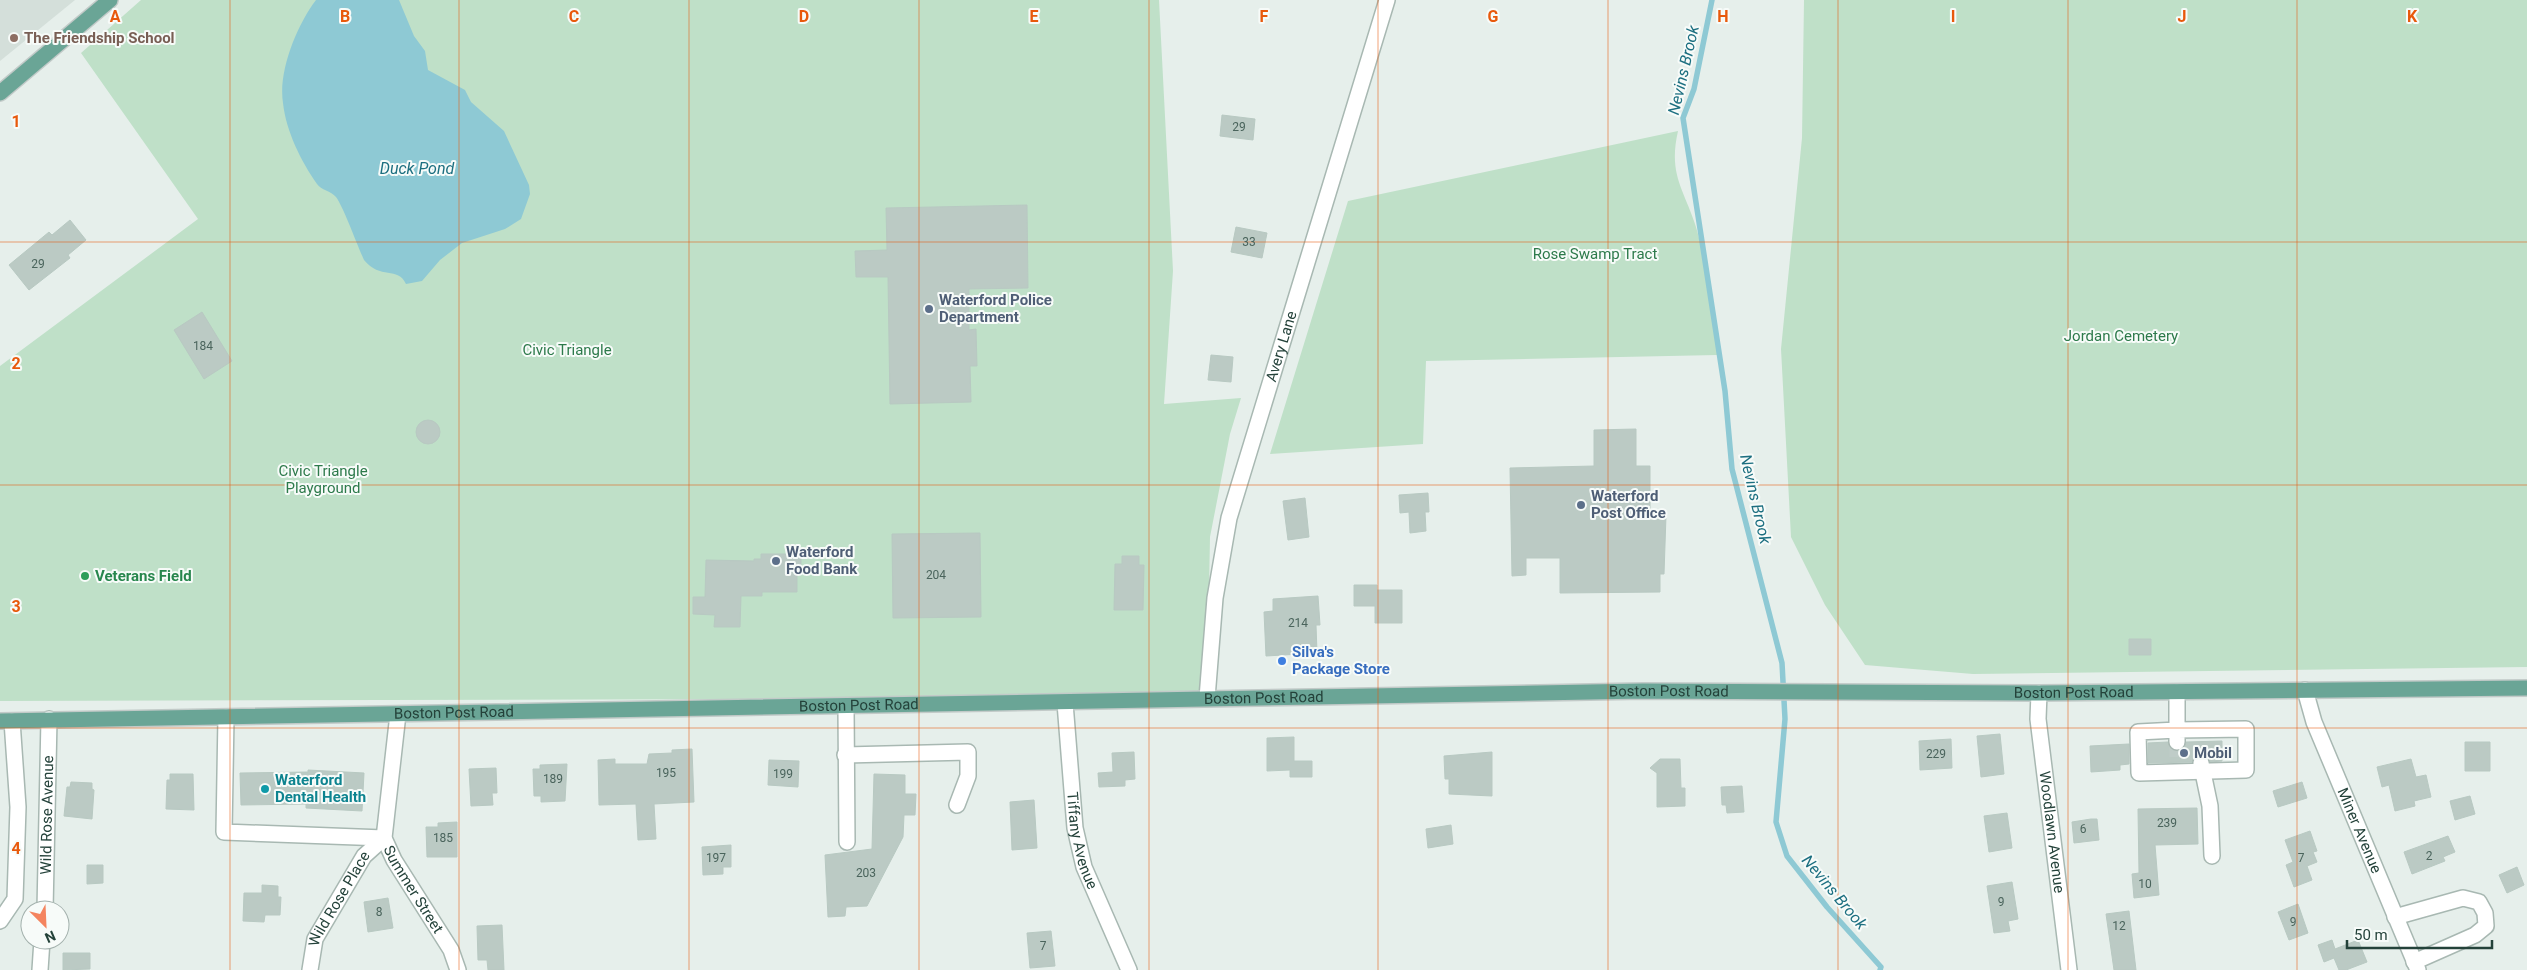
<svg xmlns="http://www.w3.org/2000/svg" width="2527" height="970" font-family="Roboto,sans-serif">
<rect width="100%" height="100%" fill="#e6efeb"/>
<path fill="#d4dfda" d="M0,0H75L0,61Z"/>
<path fill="#bfe0c8" d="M141,0H1159L1173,271L1164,404L1241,398L1230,434L1210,537L1207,698L0,701V366L198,219L81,53Z
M1804,0H2527V667L1973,674L1865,665L1825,605L1791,537L1781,349L1802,138Z
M1678,131C1668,175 1684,189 1696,227C1707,264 1710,304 1717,341V355L1426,361L1423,444L1270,454L1348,201Z"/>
<path fill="#8ec9d4" d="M316,0H399L414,36L425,51L428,70L465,90L471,102L504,131L529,185L530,194L521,219L505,229L462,243L440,260L422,281L406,284C398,266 380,280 364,260C358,247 343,206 336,197C331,191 321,190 317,184C301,161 286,131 283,103C278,71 297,25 316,0Z"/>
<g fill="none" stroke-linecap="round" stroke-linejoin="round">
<path stroke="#8ec9d4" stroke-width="5.5" d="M1712,0L1694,89L1683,118L1725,391L1732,469L1782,663L1785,719L1776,822L1787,856L1827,907L1881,967L1880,970"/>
</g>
<path fill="#bbcac4" stroke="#b8c9c2" d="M1222,115L1255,119L1253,140L1220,136Z
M1027,205L1028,288L969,289V330L976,329L977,366H970L971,402L890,404L888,277H856L855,251L887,250L886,208Z
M70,220L86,240L68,255L70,258L29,290L9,265L49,232L52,235Z
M1236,227L1267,233L1262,258L1231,252Z
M202,312L232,361L204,379L174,330Z
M1211,355L1233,357L1231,382L1208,380Z
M416 432a12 12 0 1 1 24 0a12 12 0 1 1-24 0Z
M1636,429V466H1650V515H1666L1664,574H1660V592L1560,593V558H1526V575L1512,576L1510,468L1594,466V430Z
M1428,493L1429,512H1425L1426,531L1410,533L1409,512L1400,513L1399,495Z
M1305,498L1309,537L1288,540L1283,501Z
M980,533L981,617L893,618L892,534Z
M761,554H801V570H797V592H762V596H741L740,627H714L715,615L693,614V597H705L706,560L754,561V559H761Z
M1122,556H1139V565H1144L1143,610H1114L1115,564H1122Z
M1354,585H1377V590H1402V623H1375V606H1354Z
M1318,596L1320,625H1316L1317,653L1266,656L1264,612L1273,611V599Z
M2129,639H2151V655H2129Z
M2000,734L2004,774L1981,777L1977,736Z
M1294,737V761H1312V777H1290V770L1267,771V738Z
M1951,739L1952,768L1920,770L1919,741Z
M2222,741V761L2210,762L2208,756L2200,754L2194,756L2192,762L2148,763V743L2168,742L2172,750L2177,751L2185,747L2186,742Z
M2465,742H2490V771H2465Z
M2129,744V764L2120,765V770L2091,772L2090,746Z
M692,749L694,802L654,804L656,839L638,840L636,804L599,805L598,760L615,759V764H647L649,754L672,753V750Z
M1134,752L1135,779L1125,780V786L1099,787L1098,773L1113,772L1112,753Z
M1492,752V796L1449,794V779H1445L1444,756Z
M1660,759H1680L1681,788H1685V806L1657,807V773L1650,768Z
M2411,759L2416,777L2426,775L2431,797L2414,801L2415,806L2395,811L2389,785L2382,787L2377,767Z
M769,760L799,761L798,787L768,785Z
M567,764L565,801L541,802V796H534L533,769H540V765Z
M496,768L497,793H492L493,805L471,806L469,769Z
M308,770L364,773L362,811L306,808V804L241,805L240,773L308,772Z
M170,774H193L194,810L166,809L167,780H170Z
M874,774L905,775V794H916L915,815H904L903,837L867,906L846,907L845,916L828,917L825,855L872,849Z
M71,782L92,783V789L94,790L92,819L64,816L67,787H70Z
M2302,782L2307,798L2278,807L2273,791Z
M1742,786L1744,812L1727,813L1726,805H1722L1721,787Z
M2470,796L2475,814L2455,820L2450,801Z
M1034,800L1037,848L1012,850L1010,802Z
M2197,808L2198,844L2155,845L2159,895L2134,898L2132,874L2139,873L2138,809Z
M2007,813L2012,848L1989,852L1984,816Z
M2091,819H2097L2099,840L2074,843L2072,822Z
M457,822V857H427L426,827H438V823Z
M1451,825L1453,844L1428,848L1426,829Z
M2310,831L2317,851L2313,852L2317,862L2307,866L2312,880L2294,887L2286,865L2293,862L2285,840Z
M2448,836L2455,852L2443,857L2445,861L2412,874L2404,852Z
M731,845V867H723V874L703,875L702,847Z
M87,865H103V883L87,884Z
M2517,867L2524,885L2507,893L2499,875Z
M2012,882L2018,919L2008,921L2010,931L1994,933L1987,886Z
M262,885L278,886V897H281L280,915H265L264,922L243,921L244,893H262Z
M388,898L393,928L368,932L364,902Z
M2298,904L2308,933L2289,940L2278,912Z
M2129,911L2136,970H2114L2106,914Z
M502,925L504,970H488L487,960H478L477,926Z
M1051,931L1055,966L1030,968L1027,933Z
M2332,940L2335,949L2358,940L2367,962L2346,970H2339L2334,958L2324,962L2318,945Z
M63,953H90V969L63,970Z"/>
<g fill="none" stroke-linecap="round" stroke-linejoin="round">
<path stroke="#bfccc8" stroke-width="15" stroke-dasharray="15 8" stroke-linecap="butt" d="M2177,742V763
M2201,763L2202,742"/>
<defs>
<g id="minor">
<path id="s1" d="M2305,690L2314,722L2418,970"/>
<path id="s2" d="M2039,693L2038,719L2069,970"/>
<path id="s3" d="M1207,698L1215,598L1229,518L1387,0"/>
<path id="s4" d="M1065,703L1075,828L1084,867L1129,970"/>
<path d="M846,707L847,842"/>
<path id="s5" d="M398,714L384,838L394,860L451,950L458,970"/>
<path d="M226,717L224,832L384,838"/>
<path d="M2177,742V730L2138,732L2139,773L2246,770V729L2177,730V692"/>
<path d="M845,755L968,752V776L957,805"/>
<path d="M2201,763L2210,806L2212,856"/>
<path id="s6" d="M45,910L49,719"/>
<path d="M2395,917L2463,898L2479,902L2485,913L2486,926L2475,935L2414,962"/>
<path d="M0,921L15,899L18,807L12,721"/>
<path d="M40,970L42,940"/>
<path id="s7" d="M310,970L315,939L364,856L384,838"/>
</g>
<g id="major">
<path d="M0,93L110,0"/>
<path id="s8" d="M0,721L1643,691L2039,693L2527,688"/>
</g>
</defs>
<use href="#minor" stroke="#a8b8b2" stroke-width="18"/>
<use href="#major" stroke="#c2cac8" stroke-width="18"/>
<use href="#minor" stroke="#fff" stroke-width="15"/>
<use href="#major" stroke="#6aa596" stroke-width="15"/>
</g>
<path fill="none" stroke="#e8590c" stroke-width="1" stroke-opacity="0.55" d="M230,0V970M459,0V970M689,0V970M919,0V970M1149,0V970M1378,0V970M1608,0V970M1838,0V970M2068,0V970M2297,0V970M0,242H2527M0,485H2527M0,728H2527"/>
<circle fill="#8d6e63" stroke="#f7fbf9" stroke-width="2" cx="14" cy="38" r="5"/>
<g fill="#5c6f8a" stroke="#f7fbf9" stroke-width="2">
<circle cx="929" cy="309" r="5"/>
<circle cx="1581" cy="505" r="5"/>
<circle cx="776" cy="561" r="5"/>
<circle cx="2184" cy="753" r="5"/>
</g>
<circle fill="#2e9e5b" stroke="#f7fbf9" stroke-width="2" cx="85" cy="576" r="5"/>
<circle fill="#3f7fe0" stroke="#f7fbf9" stroke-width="2" cx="1282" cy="661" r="5"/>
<circle fill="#0f9aa8" stroke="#f7fbf9" stroke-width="2" cx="265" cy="789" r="5"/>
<g text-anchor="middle" stroke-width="4" stroke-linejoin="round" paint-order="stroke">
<g font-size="12" fill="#4a645c">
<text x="1239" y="131">29</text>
<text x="1249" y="246">33</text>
<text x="38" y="268">29</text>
<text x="203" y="350">184</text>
<text x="936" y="579">204</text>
<text x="1298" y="627">214</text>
<text x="1936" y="758">229</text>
<text x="666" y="777">195</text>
<text x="783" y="778">199</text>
<text x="553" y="783">189</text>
<text x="2167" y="827">239</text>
<text x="2083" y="833">6</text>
<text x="443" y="842">185</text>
<text x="2429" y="860">2</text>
<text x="716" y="862">197</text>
<text x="2301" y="862">7</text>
<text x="866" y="877">203</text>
<text x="2145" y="888">10</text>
<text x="2001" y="906">9</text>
<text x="379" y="916">8</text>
<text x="2293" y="926">9</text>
<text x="2119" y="930">12</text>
<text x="1043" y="950">7</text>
</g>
<g font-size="15" font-weight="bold" fill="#785e54" stroke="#f7fbf9" text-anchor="start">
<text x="24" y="43">The Friendship School</text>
</g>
<g font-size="15" fill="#2d7a4b" stroke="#f7fbf9">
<text x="1595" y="259">Rose Swamp Tract</text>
<text x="2121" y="341">Jordan Cemetery</text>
<text x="567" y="355">Civic Triangle</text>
<text x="323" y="476">Civic Triangle<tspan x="323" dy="17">Playground</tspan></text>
</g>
<g font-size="15" font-weight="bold" fill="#4e5e75" stroke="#f7fbf9" text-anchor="start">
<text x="939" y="305">Waterford Police<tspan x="939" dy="17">Department</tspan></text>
<text x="1591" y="501">Waterford<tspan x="1591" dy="17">Post Office</tspan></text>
<text x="786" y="557">Waterford<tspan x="786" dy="17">Food Bank</tspan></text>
<text x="2194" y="758">Mobil</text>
</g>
<g font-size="15" fill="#24423a" stroke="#f7fbf9">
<text dy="5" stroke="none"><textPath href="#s3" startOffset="361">Avery Lane</textPath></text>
<text dy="5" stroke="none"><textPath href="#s8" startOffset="1669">Boston Post Road</textPath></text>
<text dy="5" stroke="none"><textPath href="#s8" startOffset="2074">Boston Post Road</textPath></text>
<text dy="5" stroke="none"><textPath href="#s8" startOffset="1264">Boston Post Road</textPath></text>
<text dy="5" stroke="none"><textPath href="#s8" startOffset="859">Boston Post Road</textPath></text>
<text dy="5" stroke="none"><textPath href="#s8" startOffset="454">Boston Post Road</textPath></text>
<text dy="5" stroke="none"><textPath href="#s6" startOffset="95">Wild Rose Avenue</textPath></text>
<text dy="5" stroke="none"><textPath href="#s1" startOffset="151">Miner Avenue</textPath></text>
<text dy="5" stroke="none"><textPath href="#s2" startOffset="140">Woodlawn Avenue</textPath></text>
<text dy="5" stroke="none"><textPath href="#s4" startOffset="139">Tiffany Avenue</textPath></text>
<text dy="5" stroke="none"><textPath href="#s5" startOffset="184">Summer Street</textPath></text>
<text dy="5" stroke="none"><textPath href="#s7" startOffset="78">Wild Rose Place</textPath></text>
</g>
<g font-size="15" font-weight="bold" fill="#27864d" stroke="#f7fbf9" text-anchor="start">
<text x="95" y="581">Veterans Field</text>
</g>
<g font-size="15" font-weight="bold" fill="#366cbe" stroke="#f7fbf9" text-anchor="start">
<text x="1292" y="657">Silva's<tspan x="1292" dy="17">Package Store</tspan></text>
</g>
<g font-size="15" font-weight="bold" fill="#0d838f" stroke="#f7fbf9" text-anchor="start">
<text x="275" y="785">Waterford<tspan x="275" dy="17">Dental Health</tspan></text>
</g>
<g font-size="16" font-style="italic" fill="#1c6f80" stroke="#f7fbf9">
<text transform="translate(1683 70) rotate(-77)" y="6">Nevins Brook</text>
<text x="417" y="174">Duck Pond</text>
<text transform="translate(1756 499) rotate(77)" y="6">Nevins Brook</text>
<text transform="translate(1835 892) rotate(50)" y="6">Nevins Brook</text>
</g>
</g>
<g font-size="16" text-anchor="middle" font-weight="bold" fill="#e8590c" stroke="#f7fbf9" stroke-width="4" stroke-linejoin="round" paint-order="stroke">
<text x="115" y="22">A</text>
<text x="345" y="22">B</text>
<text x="574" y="22">C</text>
<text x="804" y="22">D</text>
<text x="1034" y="22">E</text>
<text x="1264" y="22">F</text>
<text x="1493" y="22">G</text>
<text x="1723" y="22">H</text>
<text x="1953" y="22">I</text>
<text x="2182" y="22">J</text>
<text x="2412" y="22">K</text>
<text x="16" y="127">1</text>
<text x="16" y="369">2</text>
<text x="16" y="612">3</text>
<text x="16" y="854">4</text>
</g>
<g transform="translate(45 925) rotate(156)"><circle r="24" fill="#f7fbf9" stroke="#a3b1ad"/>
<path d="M0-4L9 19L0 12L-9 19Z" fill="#f4845f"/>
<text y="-8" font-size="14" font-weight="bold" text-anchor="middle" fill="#24423a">N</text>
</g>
<path d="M2347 940v8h145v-8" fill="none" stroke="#24423a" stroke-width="2.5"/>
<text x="2354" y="940" font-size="15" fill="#24423a" stroke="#f7fbf9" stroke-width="4" paint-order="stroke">50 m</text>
</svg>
